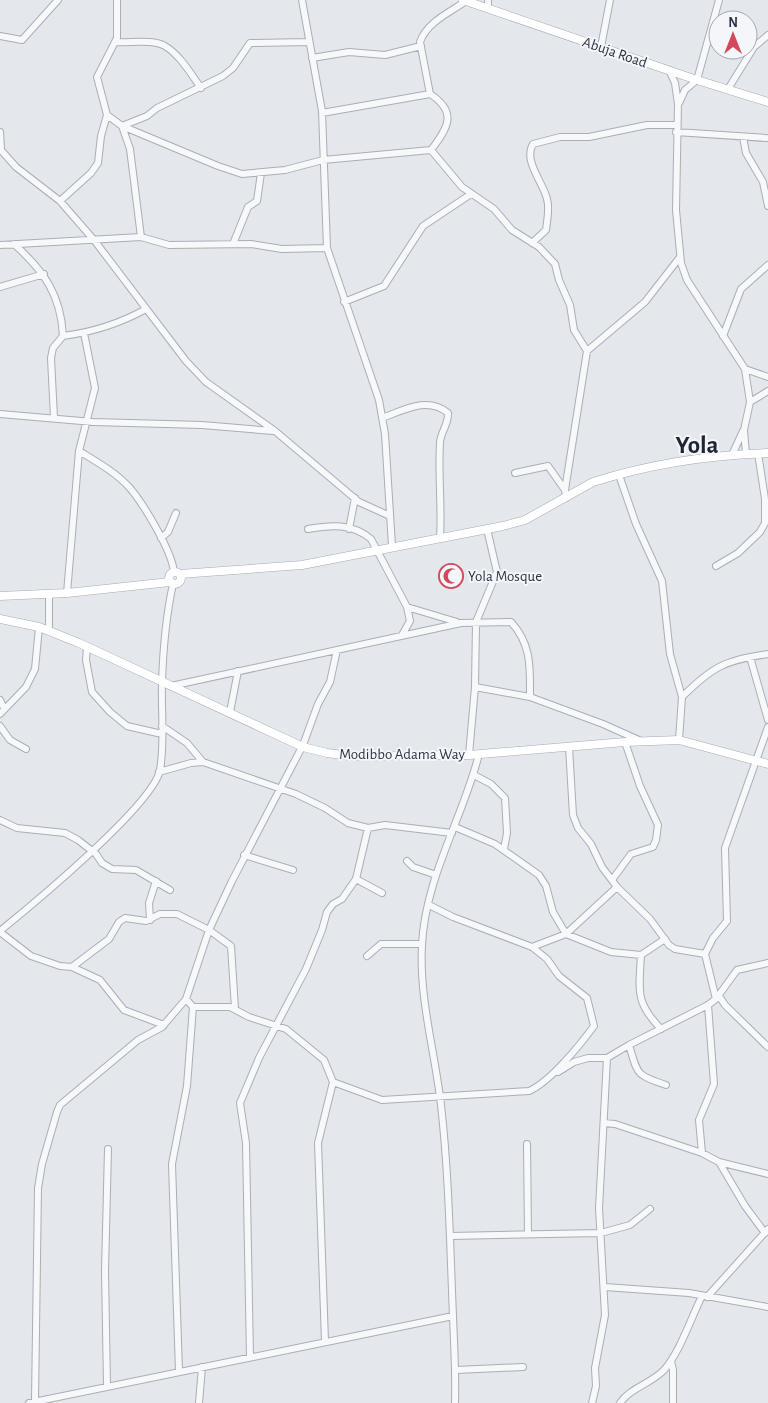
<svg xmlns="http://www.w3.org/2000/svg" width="768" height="1403" font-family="'Alegreya Sans',sans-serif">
<rect width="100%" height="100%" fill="#e4e7ec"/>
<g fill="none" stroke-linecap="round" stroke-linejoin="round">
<defs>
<path id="minor" d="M302,0L322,111L327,248L379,400L385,434L392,546
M488,8V0
M0,36L22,40L58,0
M115,42C130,43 153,39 165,46C180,55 191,74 201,88
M601,47L610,0
M312,58L349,52L385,55L421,46
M669,70L675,83L678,104L676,210L681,263L687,280L745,369L750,402
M728,89L754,47L768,35
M430,94C458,112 448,128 431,150
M679,103L685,90L697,80L719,0
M322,113L430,94L420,42C427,22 449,13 466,1
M107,115L122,126L130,149L141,237
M122,126L218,166L242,174L285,170L323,160L431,150L462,187L494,209L512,230L539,247L555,264L559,280L570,305L574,330L587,351
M122,126L147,116L157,108L223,76L233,68L250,43L309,42
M0,132L1,149
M676,132L766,138
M743,137L746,153L763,182L768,206
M0,149L16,167L60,201L94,240L186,361L206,382L275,431L359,502L390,516
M60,201L91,173L98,163L101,136L107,115L97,77L117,38V0
M532,243L546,230C547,220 550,209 547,199C543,182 523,161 533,144L560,137H589L647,125H677
M14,244C44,271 61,295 63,336L53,348L51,358L54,418
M233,244L248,207L257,201L261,173
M0,245L141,237L169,245L251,244L282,249L327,248
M0,287L44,274
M344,302L384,286L423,226L471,194
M63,336C94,332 119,324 146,309
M723,336L741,289L768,265
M745,369L768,377
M0,414L93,422L202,425L273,431
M382,418C404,410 428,396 448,413C449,424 440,433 440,443C438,475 442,506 440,538
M79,451C97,462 115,472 129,487C143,503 172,551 174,572
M746,454L744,430L750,402L768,391
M732,455L743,431
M515,473L548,466L565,490
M619,475L636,524L662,581L670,654L682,697L679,740
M566,498L565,490L587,351L645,302L680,257
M308,529C331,525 352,523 371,539L407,607L410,621L402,635
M349,529L355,498
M161,538L168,532L176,513
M716,566L738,553L760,532L765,523V499L758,453
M67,593L79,451L95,388L84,333
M407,607L457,622
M49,631V594
M87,647L86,660L92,692L110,712L127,726L162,734
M750,657L768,720
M171,686L461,623L511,622C532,645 530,668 530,697
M475,687L530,697L603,724L641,741
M682,697C712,667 725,660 768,654
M0,700L4,708
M230,712L238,671
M0,714L26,687L35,669L39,627
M0,726L10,740L26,749
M162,726L187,743L203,762
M569,747L573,815L578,828L591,844L602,867L617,887L650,919L669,945L675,949L705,954
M469,755L475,687L476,622L497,572L487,529
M159,772L191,763L203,762L296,794L325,808L348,823L368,828L385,825L452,833
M474,775L491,784L505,798L507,833L504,849
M0,820L17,828L65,833L78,840L96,854L102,863L112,869L136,870L170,890
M455,827L495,844L539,875L546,886L553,912L566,934L617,887
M244,855L293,870
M407,861L413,867L436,875
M356,879L382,893
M612,880L631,854L653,847L656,840L658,825L640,786L625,742
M150,920L149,903L156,881
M0,931C32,905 153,805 160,770C165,742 161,711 162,683C163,650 166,616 173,584
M0,932L31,956L60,966L72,967L100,980L124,1010L164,1025
M532,947L566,934L611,952L641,955L665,939
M641,955C639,991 635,1002 661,1029
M367,956L381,944H422
M72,967L109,939L119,922L125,918L146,921L160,914H177L209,930L231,946L235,1009
M717,998L719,996L725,1005L768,1047
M716,999L705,954L713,938L727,921L725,848L768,727
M193,1007H230L249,1017L286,1029L324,1060L333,1082L382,1100L529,1091C550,1082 580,1045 594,1026L587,998L559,976L547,959L532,947L453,917L429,905
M629,1045C638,1074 635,1075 666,1085
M558,1072L574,1062L588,1058H607L629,1045L708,1005L716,999L737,970L768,963
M604,1123L615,1124L702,1153L719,1162L768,1174
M527,1144L528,1234
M702,1153L699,1120L714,1084L708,1005
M719,1162L745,1206L765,1233
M450,1236L601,1233L630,1225L650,1209
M605,1287L689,1293L768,1307
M707,1297L768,1229
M325,1341L318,1143L333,1082
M250,1357L246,1143L240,1103L259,1058L306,969L322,930L327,912L333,904L342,899L356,879L368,828
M671,1361L673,1370V1403
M456,1370L523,1367
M179,1371L172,1164L187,1086L193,1007L186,999
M107,1386L105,1271L108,1149
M35,1402L38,1188L42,1164L57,1112L60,1105L138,1040L162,1027L186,999L209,930L232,881L303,745L318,704L330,682L337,650
M29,1403L453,1316
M199,1403L202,1367
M455,1403C456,1374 454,1345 453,1316C450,1246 449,1176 441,1105C435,1052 419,999 422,945C425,878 463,818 479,754
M592,1403L596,1386L595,1368L605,1315L599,1208L607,1058
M620,1403C630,1388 652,1383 664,1370C680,1352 691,1318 702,1296"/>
<path id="major" d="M463,0L697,80L768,102
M169 578a6 6 0 1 1 12 0a6 6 0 1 1-12 0Z
M180,574L302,565L503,526L525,520L593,482C649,464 709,455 768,453
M0,596L67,593L170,582
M0,619L39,627L79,643L303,747L327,753L350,756L469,755L625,742L679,740L768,764"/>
</defs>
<use href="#minor" stroke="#a9aeb7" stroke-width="8"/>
<use href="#major" stroke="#a3abb8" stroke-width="9"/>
<use href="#minor" stroke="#f7f8fa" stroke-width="6"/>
<use href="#major" stroke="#fff" stroke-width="8"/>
</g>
<defs>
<symbol id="mosque-ring" viewBox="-11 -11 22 22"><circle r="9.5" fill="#f4f6f9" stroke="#d1495b" stroke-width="1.5"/><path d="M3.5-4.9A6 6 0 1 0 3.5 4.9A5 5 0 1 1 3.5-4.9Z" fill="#d1495b"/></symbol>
</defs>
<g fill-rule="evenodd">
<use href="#mosque-ring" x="437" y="562" width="28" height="28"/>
</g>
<g text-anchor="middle" stroke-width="4" stroke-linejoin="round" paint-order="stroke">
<g font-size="15" fill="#2b3445" stroke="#f4f6f9">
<text transform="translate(615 52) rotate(19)" y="5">Abuja Road</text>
<text x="402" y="759">Modibbo Adama Way</text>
</g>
<g font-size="15" fill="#2b3445" stroke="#f4f6f9" text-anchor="start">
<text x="468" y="581">Yola Mosque</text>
</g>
<g font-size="25" font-weight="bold" fill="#1d2536" stroke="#f4f6f9">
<text x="697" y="453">Yola</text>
</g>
</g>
<g transform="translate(733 35)"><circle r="24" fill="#f4f6f9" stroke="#a4a8b1"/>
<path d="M0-4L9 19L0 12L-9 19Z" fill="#d1495b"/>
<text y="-8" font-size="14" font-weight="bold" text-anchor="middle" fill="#2b3445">N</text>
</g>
</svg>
